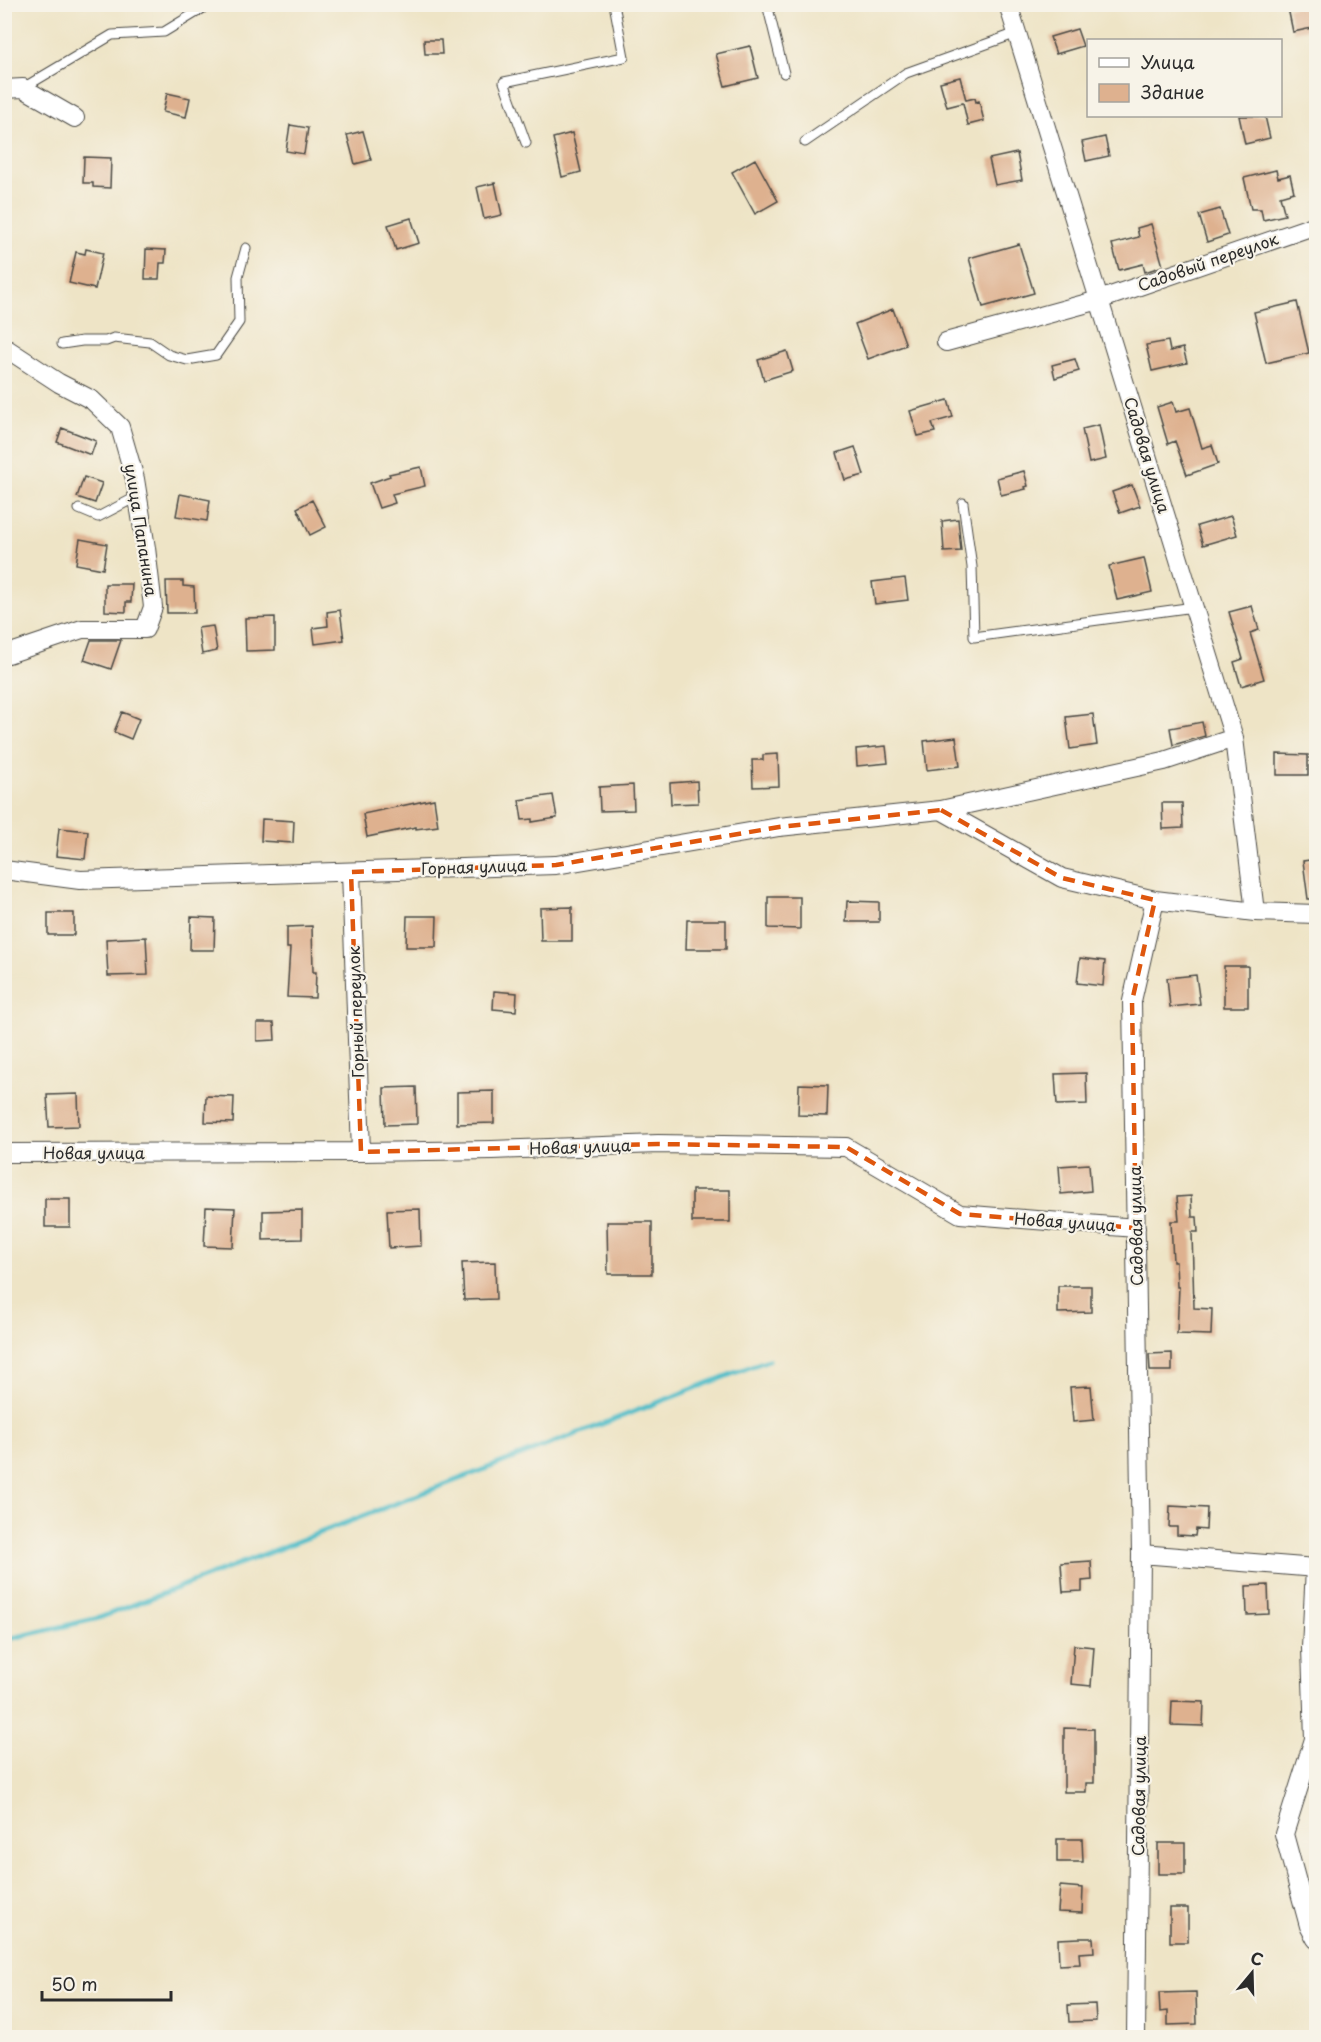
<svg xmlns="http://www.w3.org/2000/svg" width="1321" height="2042" font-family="'Playpen Sans',sans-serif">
<rect width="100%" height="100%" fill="#f7f3e8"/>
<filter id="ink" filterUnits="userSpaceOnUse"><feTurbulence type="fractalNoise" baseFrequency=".0167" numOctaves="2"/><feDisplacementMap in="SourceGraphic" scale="12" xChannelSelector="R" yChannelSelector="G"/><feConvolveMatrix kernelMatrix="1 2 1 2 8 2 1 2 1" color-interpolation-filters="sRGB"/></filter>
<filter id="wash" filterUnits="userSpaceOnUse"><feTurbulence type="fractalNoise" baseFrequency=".008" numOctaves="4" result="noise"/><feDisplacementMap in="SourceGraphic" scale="24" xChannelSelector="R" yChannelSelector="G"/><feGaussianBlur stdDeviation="1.35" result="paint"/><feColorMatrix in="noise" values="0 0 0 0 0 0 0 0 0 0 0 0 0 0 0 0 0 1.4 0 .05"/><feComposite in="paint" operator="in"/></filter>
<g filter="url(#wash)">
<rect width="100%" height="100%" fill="#eee4c6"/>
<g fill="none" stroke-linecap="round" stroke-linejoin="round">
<path stroke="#51bec9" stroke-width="5" d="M4,1640L99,1618L768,1360"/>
</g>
<g id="blocks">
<path fill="#deb18f" d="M1302,4H1317V27L1293,32L1288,8Z
M1077,29L1083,46L1056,54L1050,37Z
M424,40H441L442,54H425Z
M750,46L758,78L725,86L716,54Z
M960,77L966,100L975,98L976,102L979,101L984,121L968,125L963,103L947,107L940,82Z
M167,93L190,98L186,117L163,112Z
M1239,116H1265L1270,138L1245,144Z
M290,125L308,128L304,154L286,151Z
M363,131L371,160L355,164L347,135Z
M572,133L581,172L562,177L553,138Z
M1105,137L1109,156L1086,161L1082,142Z
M1017,153L1022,180L995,185L989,159Z
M84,157L111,158L110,188L93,187V183H83Z
M755,159L778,201L755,214L732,172Z
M1276,170L1278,178L1290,175L1294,192L1280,196L1285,215L1263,220L1261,209H1251L1244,178Z
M495,183L502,215L484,219L477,187Z
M1220,209L1228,235L1207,242L1199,215Z
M411,218L419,243L396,250L388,225Z
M1151,224L1163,266L1145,272L1143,264L1119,270L1112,244L1139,237L1137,228Z
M1019,244L1034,293L983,307L969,258Z
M86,249L103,253L95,289L69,283L76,252L85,254Z
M146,249L166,250L165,263H160L159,279H145Z
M1297,302L1309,353L1266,363L1254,312Z
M893,309L906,345L868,359L855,324Z
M1168,341L1170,351L1183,348L1187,363L1152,371L1146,345Z
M787,351L793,371L764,380L758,360Z
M1075,359L1079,371L1055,378L1052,365Z
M948,400L953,417L932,423L935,432L918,436L910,411Z
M1173,402L1176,412L1190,408L1202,448L1212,445L1218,464L1187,475L1175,441L1168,444L1157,407Z
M1099,425L1106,459L1089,463L1082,429Z
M62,428L96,441L91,455L57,442Z
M855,447L864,475L845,480L837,453Z
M421,467L425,486L392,494L395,503L379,508L370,483L390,476L389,474Z
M1024,471L1028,486L1025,487L1026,489L1001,495L997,478Z
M84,477L102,483L95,503L77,497Z
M1132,485L1140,506L1120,513L1112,492Z
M180,494L210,500L207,521L176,516Z
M312,500L326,527L310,535L297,508Z
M1231,516L1237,535L1203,545L1197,526Z
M958,519L961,551L944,552L942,521Z
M80,539L107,544L103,569L76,564Z
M1144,558L1152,592L1117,600L1109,566Z
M905,578L908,600L875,604L872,582Z
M166,581H183V586L194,587L195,613H167Z
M105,584H132L131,602H126V612L105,611Z
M1252,606L1259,630L1250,633L1264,679L1241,686L1234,662L1243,659L1229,612Z
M340,610L344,640L315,644L313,628L328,626L327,612Z
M275,617V650L246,651L245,618Z
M213,626L217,651L202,654L198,628Z
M91,640H121L111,669L84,660Z
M122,712L139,719L131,739L114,732Z
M1093,714L1097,745L1070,749L1066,717Z
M1202,722L1205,736L1173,745L1170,728Z
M956,737L960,766L927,770L924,741Z
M886,746L888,763L857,766L856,749Z
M778,754L779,786L753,787L752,760H763V755Z
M1277,754L1308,755V775H1277Z
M697,781L698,803L671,804L670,783Z
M633,785L634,810L600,811L599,787Z
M553,795L557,818L532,822V819L522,820L519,800Z
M434,799L438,826L416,829V827L367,837L363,814Z
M1162,803H1182L1183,828L1163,829Z
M262,819L294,821L293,843L261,841Z
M59,828L88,831L85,859L56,856Z
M1317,859V899H1308L1303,861Z
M768,897H800V929L768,928Z
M847,901L879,902V922H846Z
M572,907V941H541L540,908Z
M48,913H74V935H48Z
M407,916H437L436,947H406Z
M191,917L215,918L214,950H190Z
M687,920H726V949H686Z
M312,926L313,972H316L315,998L287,997L290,948H287V927Z
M146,937L148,975L108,976L106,939Z
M1080,958L1105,961L1103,986L1077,983Z
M1224,966H1248V1007H1224Z
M1196,975L1200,1004L1170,1007L1167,978Z
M494,991L517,993L516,1011L493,1009Z
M257,1023H274L275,1040L257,1041Z
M1086,1073L1087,1104L1057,1105L1055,1074Z
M799,1084L828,1085L827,1116L798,1115Z
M416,1087L417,1124L385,1125L384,1088Z
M494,1091V1123L457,1124V1092Z
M78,1094L79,1126L49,1127L47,1095Z
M206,1096L234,1097L233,1123L205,1122Z
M1089,1164L1091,1191L1061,1194L1059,1166Z
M692,1190H730V1222H692Z
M1191,1196L1192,1217H1197L1198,1232H1192L1194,1308L1212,1309L1211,1335L1177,1334L1179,1287H1177L1176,1262H1173L1171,1221H1179L1177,1197Z
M45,1199H70V1227H45Z
M206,1207L235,1208L233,1247L204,1246Z
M420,1209L421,1246L389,1248L387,1210Z
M302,1210V1239L263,1240V1211Z
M607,1222H652V1274H608Z
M495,1262L496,1299L464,1300L462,1263Z
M1058,1286H1091V1312L1058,1313Z
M1172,1353V1371H1150L1149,1354Z
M1091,1386L1094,1420L1073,1422L1070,1387Z
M1170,1506L1207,1508L1206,1530L1196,1529L1195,1536L1177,1535V1527H1169Z
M1091,1561L1092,1580L1082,1581V1591L1063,1592L1061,1563Z
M1268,1585L1269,1614L1247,1615L1246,1586Z
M1074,1645L1094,1647L1091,1686L1071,1684Z
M1172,1701L1204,1702L1203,1726L1171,1725Z
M1064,1728L1094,1729V1783H1086V1792H1064Z
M1057,1839H1082L1083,1862H1057Z
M1158,1843H1185V1874H1158Z
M1060,1886L1083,1888L1082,1913L1058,1912Z
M1170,1908H1188V1942H1170Z
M1080,1938H1093L1094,1952L1079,1953L1080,1964L1059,1965L1058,1939Z
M1196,1992L1197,2024L1168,2025V2011L1160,2012L1159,1993Z
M1095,2004L1096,2021L1069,2022L1068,2005Z"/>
</g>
</g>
<g filter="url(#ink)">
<use href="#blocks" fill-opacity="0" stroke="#484742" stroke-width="1.5"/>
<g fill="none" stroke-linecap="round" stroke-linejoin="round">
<defs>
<path id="service" d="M767,4L784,73
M23,88L112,35L164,32L210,4
M805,142L906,73L1017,33
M526,143L504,82L624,57L614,4
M62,344L82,341H106L114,338L150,342L169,355L187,360L216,355L239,322L238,277L246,248
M963,503L972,567L974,637L1194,607
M79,509L98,517L138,496"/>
<path id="minor" d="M1008,4L1234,738L1255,912
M4,89L23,88L75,118
M946,342L1099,300L1316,225
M4,347L59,383L92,400L120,427L135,479L146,548L153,607L145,629H82L8,654L4,653
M941,810L1062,878L1155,900L1255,912L1316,914
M4,870L80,880L556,865L779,827L941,810L1164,761L1234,738
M351,872L361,1152
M4,1153L361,1152L492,1150L658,1144L846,1147L960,1214L1136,1228
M1141,1554L1316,1568
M1315,1568L1311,1648L1314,1739L1284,1834L1309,1926L1316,1939
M1136,2038L1141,1554L1132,1001L1155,900"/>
</defs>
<use href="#service" stroke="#484742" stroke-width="11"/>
<use href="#minor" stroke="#484742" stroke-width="20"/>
<use href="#service" stroke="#fff" stroke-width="9"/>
<use href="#minor" stroke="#fff" stroke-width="18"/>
</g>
</g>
<path fill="none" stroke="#df570e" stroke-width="4.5" stroke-dasharray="12 8" stroke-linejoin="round" d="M941,810L1062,878L1155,900L1132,1001L1136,1228L960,1214L846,1147L658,1144L361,1152L351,872L556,865L779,827Z"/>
<g text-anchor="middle" stroke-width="4.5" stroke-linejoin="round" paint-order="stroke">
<g font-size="16" fill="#2b2b2b" stroke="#f7f3e8">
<text transform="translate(1208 262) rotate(-19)" y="6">Садовый переулок</text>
<text transform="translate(1147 455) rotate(73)" y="6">Садовая улица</text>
<text transform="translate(141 530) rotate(81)" y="6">улица Папанина</text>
<text transform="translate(474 867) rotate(-2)" y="6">Горная улица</text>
<text transform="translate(356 1012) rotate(-92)" y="6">Горный переулок</text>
<text transform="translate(580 1147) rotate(-2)" y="6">Новая улица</text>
<text x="94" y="1159">Новая улица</text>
<text transform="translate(1065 1222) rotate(4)" y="6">Новая улица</text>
<text transform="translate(1136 1226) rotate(-91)" y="6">Садовая улица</text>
<text transform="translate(1139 1796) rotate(-89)" y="6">Садовая улица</text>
</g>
</g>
<rect width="1321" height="2042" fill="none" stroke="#f7f3e8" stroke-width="24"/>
<rect x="1087" y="39" width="195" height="78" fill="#f7f3e8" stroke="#a5a39c" stroke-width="1.5"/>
<rect x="1099" y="58" width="30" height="9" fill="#ffffff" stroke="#a5a39c" stroke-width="1.5"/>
<text x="1141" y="69" font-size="18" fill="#2b2b2b">Улица</text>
<rect x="1099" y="84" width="30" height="18" fill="#deb18f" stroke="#a5a39c" stroke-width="1.5"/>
<text x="1141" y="99" font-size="18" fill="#2b2b2b">Здание</text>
<g transform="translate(1252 1973) rotate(19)" stroke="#f7f3e8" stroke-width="4.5" paint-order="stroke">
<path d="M0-4.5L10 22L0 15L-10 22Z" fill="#2b2b2b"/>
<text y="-9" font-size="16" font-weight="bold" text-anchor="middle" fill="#2b2b2b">С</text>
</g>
<path d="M42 1991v9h129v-9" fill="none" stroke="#2b2b2b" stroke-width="3"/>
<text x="51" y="1991" font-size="18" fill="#2b2b2b" stroke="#f7f3e8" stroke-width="4.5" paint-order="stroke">50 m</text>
</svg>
